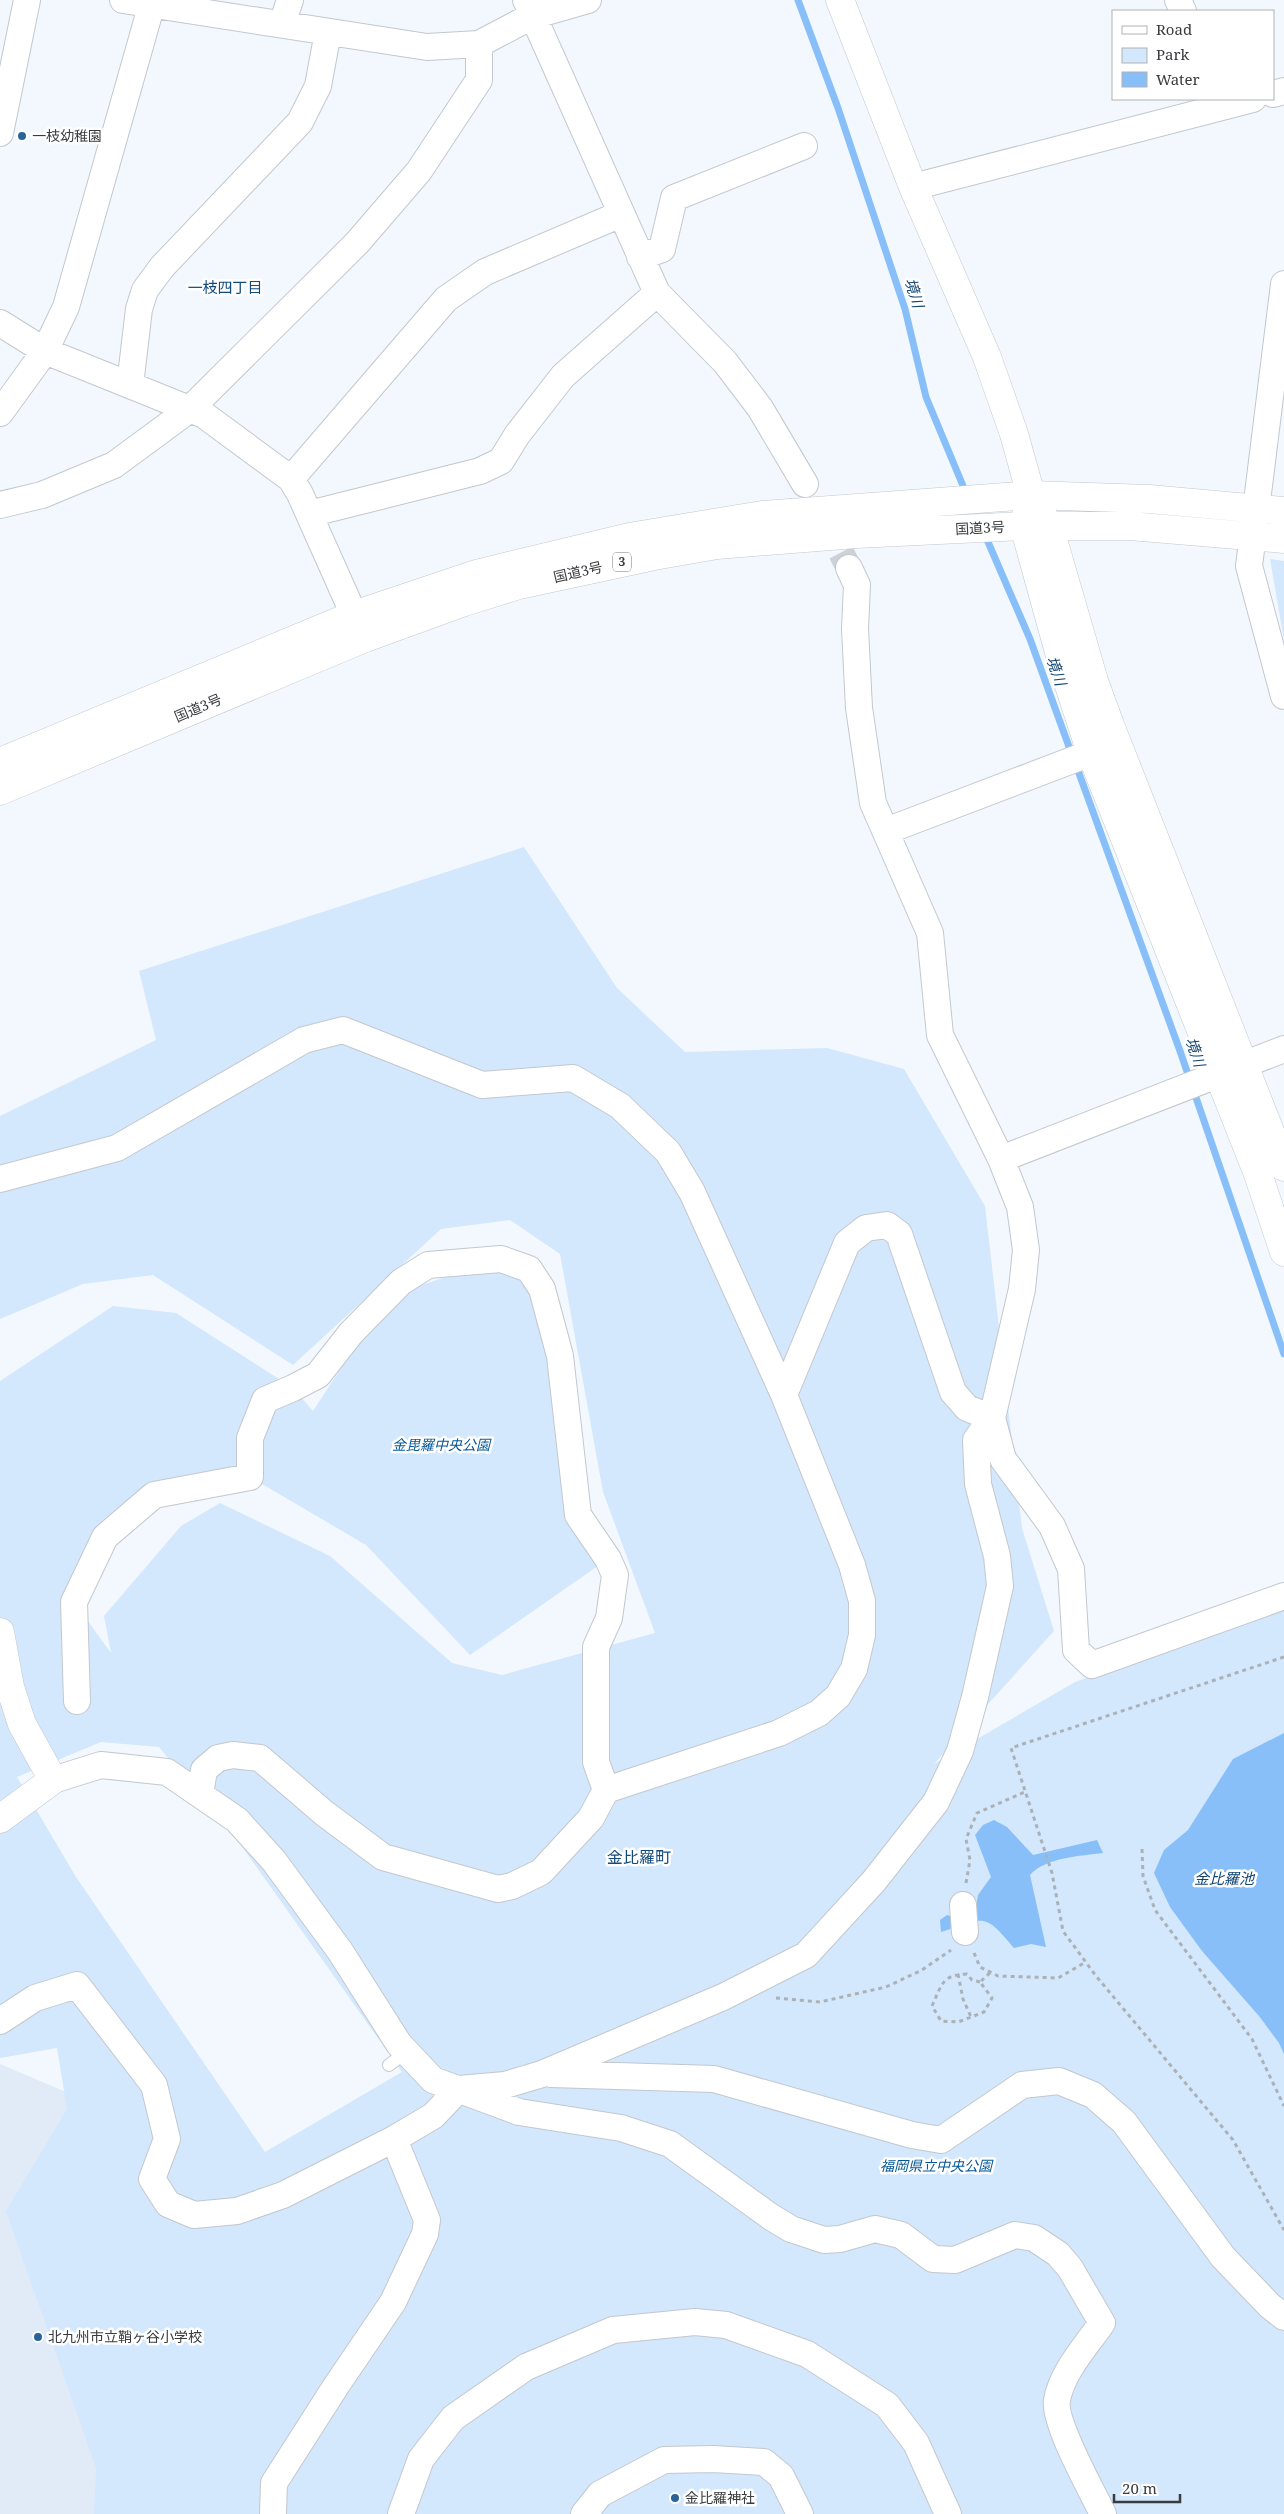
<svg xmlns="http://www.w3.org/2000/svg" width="1284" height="2514" font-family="'Noto Serif','Noto Sans JP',serif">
<rect width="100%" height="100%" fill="#f2f8fe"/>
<path fill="#e1ebf7" d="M0,2064L97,2105L128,2514H0Z"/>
<path fill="#d3e7fd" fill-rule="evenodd" d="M1270,559L1284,561V640Z
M524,847L617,988L685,1052L827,1048L904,1069L985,1206L1022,1528L1054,1631L934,1764L1075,1682L1284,1606V2514H94L96,2468L6,2211L67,2109L57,2048L0,2058V1381L113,1306L176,1313L293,1388L313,1411L388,1296L501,1259L542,1289L578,1515L608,1559L470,1655L366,1545L250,1477L154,1495L105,1537L74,1602L111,1653L104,1616L181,1526L220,1503L330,1556L452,1663L502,1675L655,1633L603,1492L560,1254L510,1220L441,1229L293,1365L153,1275L83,1284L0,1319V1116L156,1040L139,971ZM101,1742L159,1747L243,1848L402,2072L265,2152L76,1877L17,1777Z"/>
<path fill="#88bff9" d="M1284,1733V2054L1279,2043L1259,2016L1202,1951L1170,1907L1154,1873L1164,1850L1188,1830L1233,1759Z
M994,1820L1007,1827L1033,1855L1097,1840L1103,1853C1081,1856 1046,1857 1030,1875L1046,1947L1031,1944L1014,1948C983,1911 985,1918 941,1932L940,1920L947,1915L954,1917L975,1913L978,1895L991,1877L975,1835L983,1825Z"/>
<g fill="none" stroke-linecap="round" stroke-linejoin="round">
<path stroke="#88bff9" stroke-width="7" d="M798,0L838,108L905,309L926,397L966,493
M985,535L1030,639L1072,755
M1076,765L1180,1051L1284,1354"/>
<path stroke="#cdd2d8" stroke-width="26" stroke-dasharray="26 13" stroke-linecap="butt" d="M823,518L849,568"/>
<defs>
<path id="lane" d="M389,2065L406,2052"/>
<path id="street" d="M123,0L427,47L479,44L532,16L588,0
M526,0L657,293L725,362L760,408L805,484
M1178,0L1183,11
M282,24L290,0
M1273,94L1284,91
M0,133L27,0
M913,187L1253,99
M640,257L662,249L674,198L804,146
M1284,284L1249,566L1284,696
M0,323L45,351L204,415L291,479L300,494L354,615
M130,385L139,309L145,290L162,267L300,122L318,86L328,32
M0,413L45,351L66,307L153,0
M291,479L446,299L485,272L621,214
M0,505L42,495L114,465L190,409L357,243L419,171L479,80V44
M309,514L480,471L501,461L517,435L563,376L657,293
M886,831L1091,753
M1001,1159L1284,1049
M0,1179L117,1148L304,1040L343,1030L482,1085L573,1078L620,1106L668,1152L692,1192L784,1395L852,1565L862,1601V1635L854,1669L838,1696L819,1713L779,1733L606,1790L591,1818L541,1872L512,1886L498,1889L383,1857L324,1813L260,1758L233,1755L218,1758L204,1770L200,1794
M784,1395L847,1243L866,1228L887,1225L899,1234L953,1392L967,1408L992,1418
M992,1418L1003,1459L1052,1526L1071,1569L1076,1650L1092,1665L1284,1596
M77,1701L74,1602L105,1537L154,1495L250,1477V1438L265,1400L293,1388L318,1375L351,1333L401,1282L428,1265L501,1259L529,1269L542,1289L560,1356L578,1515L608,1559L615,1575L609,1618L596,1647V1762L606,1790
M53,1780L101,1765L167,1772L237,1820L274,1861L340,1951L399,2044L433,2080L519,2112L621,2128L670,2144L771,2217L791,2229L824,2240L840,2239L875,2229L901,2235L933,2259L955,2260L1015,2235L1034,2238L1058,2254L1070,2268L1102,2323C1086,2346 1062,2372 1057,2400C1053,2422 1092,2491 1103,2514
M963,1905L965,1932
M0,2021L35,1998L77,1985L154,2085L167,2139L152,2179L168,2204L194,2215L237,2211L283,2195L394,2139L433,2116L459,2089L505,2085L542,2074L723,1997L806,1955L874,1881L936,1802L960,1751L975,1697L1000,1586L997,1556L978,1484L976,1440L992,1418L1022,1289L1026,1250L1020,1207L1001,1159L940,1035L930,933L873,803L859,708L855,629L857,585L849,568
M551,2074L714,2079L912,2135L941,2140L1022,2085L1059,2081L1093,2095L1124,2122L1223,2257L1270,2306L1284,2317
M273,2514L274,2483L336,2386L393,2302L425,2234L427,2220L394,2139
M401,2514L421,2459L453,2418L526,2367L613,2330L695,2322L726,2325L807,2354L887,2405L916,2443L948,2514
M584,2514L600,2494L664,2460L713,2459L764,2462L781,2476L800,2514"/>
<path id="secondary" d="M840,0L913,187L987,357L1014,434L1031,495L1049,526L1094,681L1110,725L1284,1167
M1029,504L1024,526L1064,670L1091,753L1258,1174L1284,1252
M0,1632L10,1687L22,1724L53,1780L0,1819"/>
<path id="highway" d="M0,762L354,615L476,574L629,537L762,515L1031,495L1149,499L1284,511
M0,791L365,638L464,602L519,585L654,556L717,545L856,534L1024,526H1130L1284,539"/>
</defs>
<use href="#lane" stroke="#c2c8ce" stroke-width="14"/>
<use href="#street" stroke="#c2c8ce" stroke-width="28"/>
<use href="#secondary" stroke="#c2c8ce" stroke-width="29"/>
<use href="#highway" stroke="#c2c8ce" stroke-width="29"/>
<path stroke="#acb1b6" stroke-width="3" stroke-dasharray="4 4" stroke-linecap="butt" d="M1284,1657L1011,1748L1052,1873L1063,1931L1096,1976L1233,2140L1284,2230
M1142,1849L1143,1876L1155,1910L1252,2039L1284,2106
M966,1883L970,1860L966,1839L977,1813L1027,1791
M974,1953L980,1967L998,1976L1058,1978L1086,1962
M958,1974L963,1999L971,2017
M980,1982L972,1980L967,1974C942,1975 942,1984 932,2006L941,2021L958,2022L984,2012L992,1998L980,1982L991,1972
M776,1998L820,2002L886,1987L922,1970L951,1950"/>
<use href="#lane" stroke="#fff" stroke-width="12"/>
<use href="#street" stroke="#fff" stroke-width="26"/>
<use href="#secondary" stroke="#fff" stroke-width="28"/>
<use href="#highway" stroke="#fff" stroke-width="28"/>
</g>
<g fill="#29639b" stroke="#fff" stroke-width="2">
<circle cx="22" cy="136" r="5"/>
<circle cx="38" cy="2337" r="5"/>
<circle cx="675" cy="2498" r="5"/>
</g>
<g text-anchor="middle" stroke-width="5" stroke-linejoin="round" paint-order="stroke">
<rect fill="#fff" stroke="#747678" stroke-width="1" x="613" y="552.5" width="18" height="19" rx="4"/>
<g font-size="12" font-weight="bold" fill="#393b3e">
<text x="622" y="566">3</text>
</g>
<g font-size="14" fill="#393b3e" stroke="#fff" text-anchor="start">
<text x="32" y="141">一枝幼稚園</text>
<text x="48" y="2342">北九州市立鞘ヶ谷小学校</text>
<text x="685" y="2503">金比羅神社</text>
</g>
<g font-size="14" fill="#393b3e" stroke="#fff">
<text transform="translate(980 528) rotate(-3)" y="5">国道3号</text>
<text transform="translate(578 572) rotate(-13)" y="5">国道3号</text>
<text transform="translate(198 708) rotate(-23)" y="5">国道3号</text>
</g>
<g font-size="14" font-style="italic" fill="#055796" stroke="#fff">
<text x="441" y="1450">金毘羅中央公園</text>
<text x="936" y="2171">福岡県立中央公園</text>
</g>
<g font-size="15" fill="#144b7d" stroke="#fff">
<text x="225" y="293">一枝四丁目</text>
</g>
<g font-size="15" font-style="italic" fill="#124572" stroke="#fff">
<text transform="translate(914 293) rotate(73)" y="5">境川</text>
<text transform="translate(1056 671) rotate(70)" y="5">境川</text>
<text transform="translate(1195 1052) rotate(71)" y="5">境川</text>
<text x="1224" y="1884">金比羅池</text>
</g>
<g font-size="16" fill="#144b7d" stroke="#fff">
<text x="639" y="1863">金比羅町</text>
</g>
</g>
<rect x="1112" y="10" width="162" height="90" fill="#ffffff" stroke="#b0b1b2"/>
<rect x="1122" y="26" width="25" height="8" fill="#ffffff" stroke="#b0b1b2"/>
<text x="1156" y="35" font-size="15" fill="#393b3e">Road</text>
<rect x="1122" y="48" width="25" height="15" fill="#d3e7fd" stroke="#b0b1b2"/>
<text x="1156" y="60" font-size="15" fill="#393b3e">Park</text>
<rect x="1122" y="72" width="25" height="15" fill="#88bff9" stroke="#b0b1b2"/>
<text x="1156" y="85" font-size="15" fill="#393b3e">Water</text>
<path d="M1114 2494v8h66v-8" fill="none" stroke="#393b3e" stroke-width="2.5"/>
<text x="1122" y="2494" font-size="15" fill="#393b3e" stroke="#ffffff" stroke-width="4" paint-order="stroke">20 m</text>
</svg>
